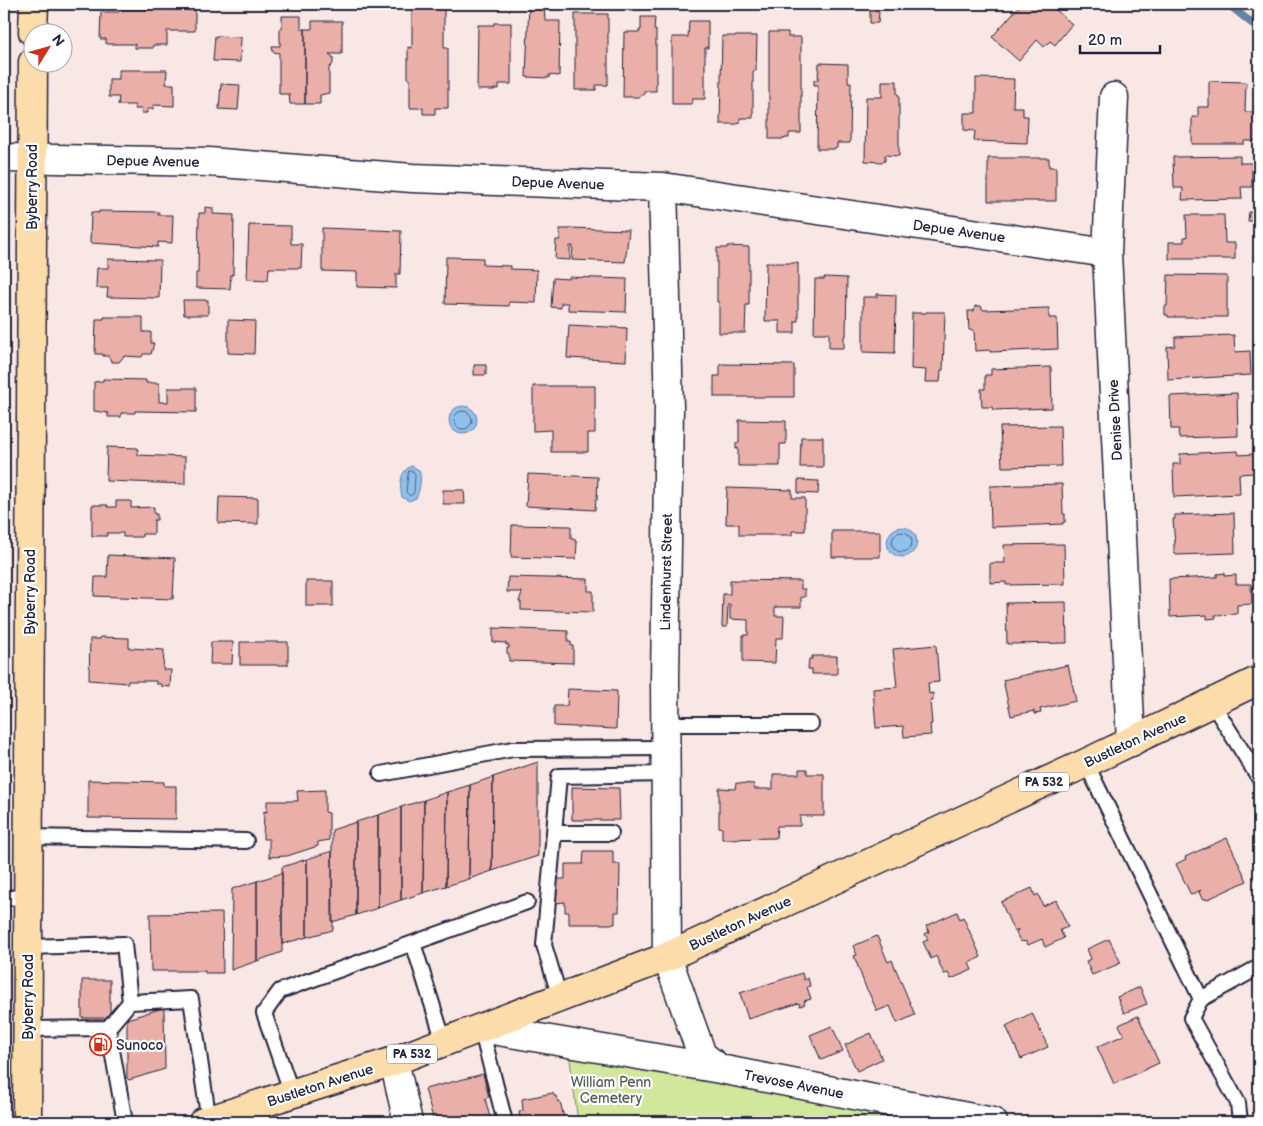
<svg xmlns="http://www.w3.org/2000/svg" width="1263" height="1126" font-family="'Balsamiq Sans',sans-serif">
<rect width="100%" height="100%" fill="#f9e7e5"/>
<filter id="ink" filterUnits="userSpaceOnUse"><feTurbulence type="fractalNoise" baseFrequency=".02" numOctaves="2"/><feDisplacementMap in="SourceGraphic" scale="10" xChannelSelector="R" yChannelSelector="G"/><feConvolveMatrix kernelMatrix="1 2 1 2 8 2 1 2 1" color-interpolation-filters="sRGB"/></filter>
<g filter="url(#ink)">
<path fill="#d2e79c" stroke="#7a846c" d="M569,1052L976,1122H578Z"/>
<path fill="#91c0ec" stroke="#6581a5" d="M449 420a14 14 0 1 1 28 0a14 14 0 1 1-28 0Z
M412,466L419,470C422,477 420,491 416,498L409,501L402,497C399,487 400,469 412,466Z
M887 542a15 15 0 1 1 30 0a15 15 0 1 1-30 0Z"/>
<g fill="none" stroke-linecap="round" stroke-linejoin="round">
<path stroke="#4e6182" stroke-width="1" d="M454 420a9 9 0 1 1 18 0a9 9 0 1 1-18 0Z
M409,471H413L415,475L414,493L410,496L406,492L408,474Z
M892 542a10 10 0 1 1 20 0a10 10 0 1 1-20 0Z"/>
<path stroke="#6581a5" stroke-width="8" d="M1228,4L1259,29"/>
</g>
<path fill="#eaafa9" stroke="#22223b" d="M412,4H444V48H448V108H435V114H423V108H410V79H408V47L412,48Z
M529,4H544L545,21H560L559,76L549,75V78L526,77Z
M1021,4H1049L1072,24L1055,45L1050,41L1044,47L1037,40L1019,61L992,37Z
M119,9L195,10V31H167V45H153V48H135V44H106V39H100L101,12H119Z
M870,11L879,12L878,23H870Z
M575,14H608V85H596V90H575Z
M282,16H301V29H305V104H290L289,94H279V53L273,52L272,46H280V29H282Z
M641,17H655L654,30H656V91H644V95H640V97H623L624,32H640L639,30H641Z
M312,21H342V54H329L333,57V64L329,68V93L320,95V104H305V29H312Z
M689,21H708V48H705V99H692V104H672V37H688Z
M494,23H511V84H499V89H494V90H477L478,25H494Z
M769,32H788V37H801V133H789V138H785V139H769Z
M215,36L241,37L240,62L213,61Z
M722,36H757L756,71H753V118H740V123L737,124H720Z
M819,63L848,64V82H851L850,143H837V148L834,149H817L818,85H814V80H818Z
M119,70H167L166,84H174V106L153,105V109H147V113H141L142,109H135V105H118L119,97H109V79H119Z
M976,78L1014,79L1013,107H1023V116H1028L1027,143L974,141L975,131L964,130V113H976Z
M882,81H897V94L899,95V156L885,155V161L882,162L865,161L866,97H882Z
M1209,81L1246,82L1245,112H1259V141H1244V144H1192V117H1198V107H1209Z
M221,84L240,85L238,110L219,109Z
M1240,156V163H1252V187H1241L1242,199L1182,200L1183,188H1174L1173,157Z
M988,158H1049V167H1056V201H988Z
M205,207L213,208V214L234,215L233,275L231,274L230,289L196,288V273H198L199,213H205Z
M99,211L159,212L158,215H173L172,243L158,242V247L90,243L91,212L99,213Z
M1249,212L1259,213V221H1248Z
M1186,215H1224L1225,243H1235V259H1169V242H1184V237H1187Z
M249,225L291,226V244H302L301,268H269L268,280L247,279Z
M322,228L401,231L400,274H396V288L357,287V272L322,271Z
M570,228L629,230L625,262L572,260L573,246H570V260L555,259L556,240H560V229H570Z
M727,246L749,247V305H746L745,333H719V302H717V248H727Z
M446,257L483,258V265L510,266V269L537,270L536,303L509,302V306L445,304Z
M108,259L160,260L159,298L107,297L108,288H96L97,268H108Z
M766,263H798V321H795V333H780V321H765Z
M1168,275L1227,276V317H1168V315H1165V306H1167Z
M569,277L627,279L626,312L568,310V303H561V308L551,307L553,278L569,279Z
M824,277L847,278L846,336H844V348H829V333H814L815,279H825Z
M877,294L896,295L895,353L863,352V297H877Z
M183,300H208V315H184Z
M975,306H981L983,310L1049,308V318H1057L1058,349L990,352V350L975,351L974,330H969L968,311H974Z
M926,312H945L943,370H941L940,382H925L926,370L911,369L912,313H926Z
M104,317H143V332H151V343H154L151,354H143L142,357L124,356L119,362H112L108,356H103V354H95L96,319H104Z
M228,320L255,321L254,354L228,353Z
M569,325L627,328L626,361L567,358Z
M1234,335L1235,352L1250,351L1251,375L1168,380L1167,347L1175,346V337Z
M720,364L794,365V397H714V376H720Z
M474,365H486V375H474Z
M1051,367L1052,408L993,410L992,407H982L981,389H985V375H991V369Z
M103,379L146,380V383H159V402H168V388H196V412L135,411V413H121V417H108V413L94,411V382L103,381Z
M533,386H595V433H588V452H551V430L533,431Z
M1237,393L1238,436L1180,438L1178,434L1179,429H1171L1170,396Z
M739,420L786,421V444H780V466H738V448L736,449V443H739Z
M1060,426L1061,466L1002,467L1000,427Z
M801,437H823V467H800Z
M107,447L138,448V455L185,457V484L106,481Z
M1238,451L1239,455L1254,454L1255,473L1239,474L1240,494L1174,497L1173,464H1180V454Z
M528,474L598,477L597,500L596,499L595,510L526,506Z
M798,480L819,481L818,494L798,493Z
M1062,484L1063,514H1065V522H1063V524L991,527L990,486Z
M727,488L792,490V498H805V531H792V535H739V524H726Z
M443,490H464L465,504H443Z
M219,497L258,498V524L218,523Z
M116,501H131V508L154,507V514H157V520H154V534H142V537H123V533H107V536H92V505H108L107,507H116Z
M1234,513L1235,553L1176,555V553H1174V544H1175L1173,519H1175V515Z
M512,525L571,526V539H575V542H577L576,559L511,557Z
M832,531H880V557H832Z
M1064,544L1065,584L1006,585V582L990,583V563H1005L1004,545Z
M108,555L175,558L173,599L94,596L95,577H107Z
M1225,573V576L1236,575V584H1251L1252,604L1237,605V614L1215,615L1216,618L1207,619V615L1170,617L1169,579L1217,577V574Z
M508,577L588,579V591H593V612L521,610V602H519L522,592H507Z
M730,580L801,581V589H805V597H801V607H775V616H784L783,638H776L775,663L743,662V635H748V620L730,619V604H728L727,627H722L723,594H730Z
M306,581H333V606H306Z
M1066,602L1067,643L1007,644L1006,603Z
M493,628L568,631V642H571V646H573V663L509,661V654L507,653V648H509V645H506V643L493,642Z
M100,637L129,638V648L164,650L163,670H171L170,687L161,686V684H156V681H128V683L89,680L90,639H100Z
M211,642H233L232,664H210Z
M240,642H288V665H240Z
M936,645L939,682L928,683L929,694L933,693V701H930L932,724H930L931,735L904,737L903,726L876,728L873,689L897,687L893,649Z
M812,656H837V674H812V669H808L809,659H812Z
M1068,665L1076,701L1040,709L1041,713L1034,714V711L1011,716L1003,680Z
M568,689L617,691L616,729L554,726V706H567Z
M538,762V856L492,871L493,777Z
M799,769H807V774H824V816H800V826H777L776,838L722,839V828L719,827V788L735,789L736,783L754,784V789H773V774H799Z
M493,777L492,871L469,879L470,785Z
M88,780L164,782V786H176V819L88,818Z
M470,785L469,879L446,886L447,792Z
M572,787L619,788L620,820H572Z
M325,790V812L329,813V840L318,842V846L287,856L269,857V839H263L264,811L267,812V801H298L297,791Z
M447,792L446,886L423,893L424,800Z
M424,800L423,893L401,900V807Z
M401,807V900L378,908V815Z
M378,815V908L356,915V822Z
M356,822V915L332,922V830Z
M1227,838L1247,881L1206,900L1205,898L1202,899L1199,892L1201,890L1191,895L1176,864L1186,859L1185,857Z
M332,851L333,930L307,937V859Z
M584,851H613V864H620L619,912H615V924H569V912H565V902L554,903V879H565V864H583Z
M307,859V937L282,944V867Z
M282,873V952L257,961V881Z
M1259,874V887L1254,877Z
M257,881V961L231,970L232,889Z
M1032,888L1035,896L1038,894L1043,906L1056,900L1068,927L1060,930L1064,938L1045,947L1042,939L1028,945L1027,942L1020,941L1016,933L1018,929L1014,932L1001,902Z
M957,912L960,919L963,917L981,957L969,963L972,970L951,979L948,973L944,974L936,956L931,959L923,942L928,940L925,934L929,932L926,926Z
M222,913L223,973H205V971H151L150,914Z
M877,936L888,962L892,960L915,1015L897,1023L890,1006L877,1011L869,993L866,988L854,956L857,955L853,946Z
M1109,939L1121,963L1092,975L1086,961L1091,959L1087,949Z
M802,973L804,980L808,978L810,986L807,987L811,999L804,1001L805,1004L800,1006L799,1003L748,1019L740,993Z
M82,980H110V1018H82Z
M1140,987L1147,1004L1124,1013L1117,997Z
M163,1008L164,1010L165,1069L129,1080L127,1078V1019Z
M1032,1013L1048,1047L1021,1059L1006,1026Z
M1138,1016L1159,1063L1114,1084L1097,1047L1124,1035L1119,1025Z
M832,1026L843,1051L821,1060L810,1035Z
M871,1033L882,1059L857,1071L845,1045Z
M483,1074L489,1097L485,1098L491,1122H434L425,1089Z
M553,1093L554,1096H556L558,1102L560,1101L565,1122H521L519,1112L523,1111L522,1099Z
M1259,1105V1115L1255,1107Z
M638,1117L639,1122H604Z
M365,1118L366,1122H348Z"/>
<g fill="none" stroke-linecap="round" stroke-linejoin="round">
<defs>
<path id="lane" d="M1212,703L1259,778
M665,724H811
M1086,763L1201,999
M381,774L513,749L665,748
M554,833H611
M28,837L246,841
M4,898L28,897
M413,943L444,1042
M28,947L124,944L130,1002L191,999L209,1122
M560,998L544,945L559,776L665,774
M108,1028L130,1002
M481,1028L505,1122
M28,1029L108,1028L125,1122
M292,1094L264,1013L280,991L527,902
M1240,1122L1238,1103L1191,1018L1201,999L1259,967"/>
<path id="street" d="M1114,97L1107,253L1131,742
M4,158L209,162L412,178L663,187L1107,253
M663,187L669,407L665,680L667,957
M394,1061L408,1122"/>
<path id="secondary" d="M667,957L702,1055L720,1069
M481,1028L720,1069L993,1122"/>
<path id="primary" d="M33,32L34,4
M27,1122L33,62
M203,1122L394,1061L667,957L1086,763L1259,680"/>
</defs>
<use href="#lane" stroke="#22223b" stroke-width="18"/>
<use href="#street" stroke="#22223b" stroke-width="31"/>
<use href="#secondary" stroke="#22223b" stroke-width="31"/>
<use href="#primary" stroke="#22223b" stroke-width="31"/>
<use href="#lane" stroke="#fff" stroke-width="14"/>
<use href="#street" stroke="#fff" stroke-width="28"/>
<use href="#secondary" stroke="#fff" stroke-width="28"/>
<use href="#primary" stroke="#fddcac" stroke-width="28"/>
</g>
</g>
<defs>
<symbol id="fuel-ring" viewBox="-11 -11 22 22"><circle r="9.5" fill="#fff" stroke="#c8321e" stroke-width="1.5"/><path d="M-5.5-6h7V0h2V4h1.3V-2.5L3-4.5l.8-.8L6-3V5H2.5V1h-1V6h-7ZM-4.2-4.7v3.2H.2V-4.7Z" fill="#c8321e"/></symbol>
</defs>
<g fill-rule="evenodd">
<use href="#fuel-ring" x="88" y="1032" width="25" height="25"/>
</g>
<g text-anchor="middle" stroke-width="4.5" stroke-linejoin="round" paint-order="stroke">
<g fill="#fff" stroke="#646476" stroke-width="1">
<rect x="1019" y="772.5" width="50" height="19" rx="4"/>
<rect x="387" y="1044.5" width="50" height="19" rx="4"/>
</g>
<g font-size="12" font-weight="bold" fill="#22223b">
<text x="1044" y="786">PA 532</text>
<text x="412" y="1058">PA 532</text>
</g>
<g font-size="14" fill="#22223b" stroke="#fff">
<text transform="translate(153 161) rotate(1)" y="5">Depue Avenue</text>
<text transform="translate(558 183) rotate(2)" y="5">Depue Avenue</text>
<text transform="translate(32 187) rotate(-90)" y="5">Byberry Road</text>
<text transform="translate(959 231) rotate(8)" y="5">Depue Avenue</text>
<text transform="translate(1115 420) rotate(-93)" y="5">Denise Drive</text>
<text transform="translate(666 572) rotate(-89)" y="5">Lindenhurst Street</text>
<text transform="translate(30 592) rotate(-90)" y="5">Byberry Road</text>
<text transform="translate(1135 740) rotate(-25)" y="5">Bustleton Avenue</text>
<text transform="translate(740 923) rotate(-25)" y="5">Bustleton Avenue</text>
<text transform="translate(28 997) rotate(-90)" y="5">Byberry Road</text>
<text transform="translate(794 1084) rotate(11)" y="5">Trevose Avenue</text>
<text transform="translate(320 1085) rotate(-18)" y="5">Bustleton Avenue</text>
</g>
<g font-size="14" fill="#22223b" stroke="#fff" text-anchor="start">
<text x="116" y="1050">Sunoco</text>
</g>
<g font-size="14" fill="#575d58" stroke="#fff">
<text x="611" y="1087">William Penn<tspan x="611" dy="16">Cemetery</tspan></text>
</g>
</g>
<rect width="1263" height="1126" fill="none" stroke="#fff" stroke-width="20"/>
<rect x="10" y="10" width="1243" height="1106" fill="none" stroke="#22223b" stroke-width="2" filter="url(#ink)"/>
<g transform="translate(48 48) rotate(53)"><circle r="24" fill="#ffffff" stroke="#a7a7b1"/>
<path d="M0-4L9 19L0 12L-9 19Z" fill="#c8321e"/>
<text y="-8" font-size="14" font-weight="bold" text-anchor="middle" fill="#22223b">N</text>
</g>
<path d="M1080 45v8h80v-8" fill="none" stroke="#22223b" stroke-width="2.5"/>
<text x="1088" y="45" font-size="15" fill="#22223b" stroke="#ffffff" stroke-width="4" paint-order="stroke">20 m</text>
</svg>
